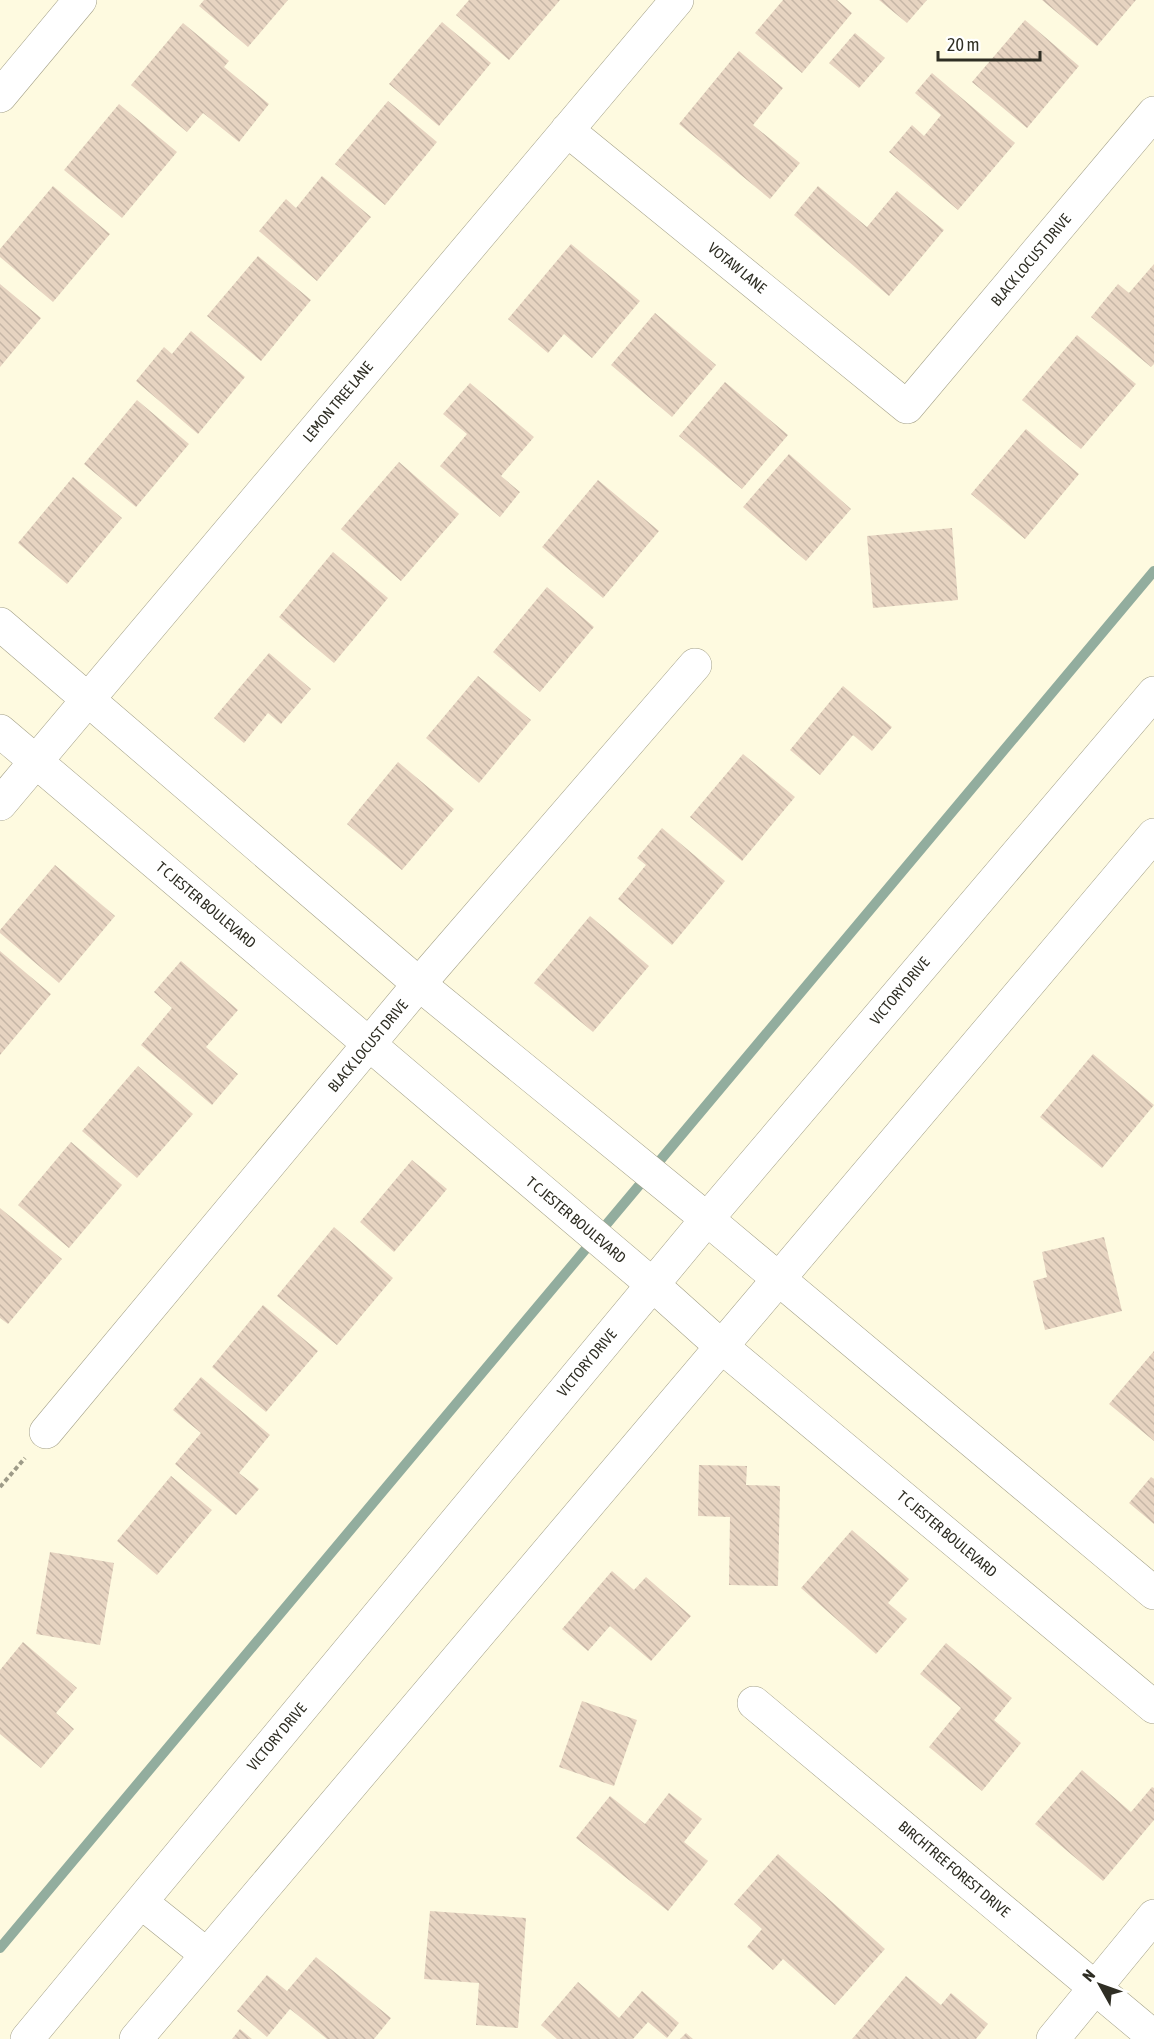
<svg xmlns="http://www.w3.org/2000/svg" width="1154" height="2039" font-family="'Asap Condensed',sans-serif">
<defs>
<pattern id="building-back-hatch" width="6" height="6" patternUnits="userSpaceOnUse" patternTransform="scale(1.5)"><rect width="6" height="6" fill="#e7d4c1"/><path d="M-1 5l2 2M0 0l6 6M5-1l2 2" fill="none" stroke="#c6b6a6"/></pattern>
</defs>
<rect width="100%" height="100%" fill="#fefae0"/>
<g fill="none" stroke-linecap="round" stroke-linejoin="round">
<path stroke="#92ad9e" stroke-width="10" d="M0,1948L1154,571"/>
</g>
<path fill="url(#building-back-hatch)" d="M204,0H288L248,47L199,6Z
M469,0H560L509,60L456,15Z
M783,0H837L852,13L802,73L755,33Z
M879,0H927L907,23Z
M1042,0H1136L1097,46Z
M1025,20L1079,66L1027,128L972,82Z
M442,22L491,63L439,126L389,84Z
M183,23L229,61L224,67L269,104L239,142L203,113L187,132L131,85Z
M855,33L885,58L859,88L829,63Z
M739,51L783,88L753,125L800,163L770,199L679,124Z
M932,73L1015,143L958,210L889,152L912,125L924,136L941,115L915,93Z
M388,101L437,142L385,205L335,164Z
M119,104L177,152L122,218L64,170Z
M322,176L371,217L317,281L259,231L286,199L296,208Z
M53,186L110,234L53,302L0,257V249Z
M818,186L867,227L897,191L944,230L889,296L794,215Z
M571,244L640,301L592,358L564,334L548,353L508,319Z
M258,256L311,300L261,361L207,316Z
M1154,264V364L1151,367L1091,317L1118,284L1129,293Z
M0,284L41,318L0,367Z
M655,313L716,365L672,417L611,365Z
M191,331L245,377L198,434L136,381L164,347L172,354Z
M1077,335L1136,384L1081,449L1022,400Z
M725,382L788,435L742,489L679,436Z
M470,383L534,437L501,476L520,492L500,517L440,466L467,434L443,414Z
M137,400L189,444L136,507L84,464Z
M1026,429L1079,474L1025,539L971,494Z
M789,454L851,509L806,561L743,507Z
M399,462L459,514L401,581L341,529Z
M73,477L122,518L67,584L18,543Z
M598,480L659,531L603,598L542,547Z
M952,528L958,600L873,608L867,536Z
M333,552L388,598L334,663L279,617Z
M547,587L594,627L540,692L493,652Z
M269,653L311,689L281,724L268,713L244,743L214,718Z
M478,676L531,720L479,783L426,738Z
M843,686L892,727L872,751L853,735L820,775L790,750Z
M743,754L795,797L742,861L690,817Z
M398,762L454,809L402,870L347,824Z
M662,828L725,881L672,945L618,899L646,865L637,858Z
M55,865L115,916L59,983L0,933V930Z
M590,916L649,966L593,1032L534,983Z
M0,951L51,994L0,1055Z
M181,961L238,1010L206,1047L238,1074L212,1105L141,1045L172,1008L154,992Z
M1093,1054L1154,1105L1102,1168L1040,1117Z
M138,1066L193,1114L137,1178L82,1131Z
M71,1142L122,1185L69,1248L18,1205Z
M412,1160L447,1189L394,1252L360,1222Z
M0,1208L62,1259L8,1324L0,1318Z
M334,1227L393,1278L337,1345L277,1296Z
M1104,1237L1122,1311L1045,1330L1033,1281L1047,1277L1042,1252Z
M263,1305L318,1351L266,1412L212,1367Z
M1154,1351V1441L1109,1404Z
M201,1377L270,1435L239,1473L259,1489L236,1515L175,1464L201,1433L173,1410Z
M699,1465L747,1466L746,1485L780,1486L778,1586L729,1585L730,1517L698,1516Z
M171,1476L212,1510L157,1575L117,1541Z
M1151,1477L1154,1479V1524L1129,1503Z
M852,1530L909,1579L888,1603L907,1619L876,1654L801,1588Z
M50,1552L114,1563L100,1645L36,1634Z
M612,1571L634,1590L646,1577L691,1616L651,1661L610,1626L588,1651L562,1629Z
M23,1642L77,1688L56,1713L74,1729L41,1768L0,1734V1670Z
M946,1643L1012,1698L994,1720L1021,1743L982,1791L929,1747L961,1708L920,1674Z
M582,1701L637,1720L614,1786L559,1767Z
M1082,1770L1131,1812L1152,1787L1154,1788V1820L1103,1881L1035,1824Z
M669,1793L702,1819L684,1842L708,1861L668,1911L576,1838L610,1796L645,1824Z
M778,1854L885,1949L835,2005L783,1959L773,1970L747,1947L762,1929L734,1904Z
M430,1911L526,1918L518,2028L476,2025L479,1983L424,1979Z
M316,1957L391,2018L374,2039H327L290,2009L267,2037L237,2011L267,1975L287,1991Z
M906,1976L941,2005L951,1993L988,2024L976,2039H852Z
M578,1982L619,2018L642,1991L679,2023L667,2038L648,2022L633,2039H557L541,2025Z
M240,2029L252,2039H232Z
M686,2033L693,2039H680Z"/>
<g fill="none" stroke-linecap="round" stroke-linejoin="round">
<defs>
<path id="minor" d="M0,96L80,0
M567,130L907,407L1154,113
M0,804L677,0
M46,1432L419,984L695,665
M754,1703L1154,2037
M1053,2039L1154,1916"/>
<path id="tertiary" d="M0,624L419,984L707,1219
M0,731L653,1285"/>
<path id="secondary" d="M707,1219L1154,1593
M653,1285L722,1347L1154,1707
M141,1902L207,1955
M27,2039L707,1219L1154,693
M136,2039L1154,835"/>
</defs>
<use href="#minor" stroke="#a3a088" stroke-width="34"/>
<use href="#tertiary" stroke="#a3a088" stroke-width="34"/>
<use href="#secondary" stroke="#a3a088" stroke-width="34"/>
<path stroke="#9e9b88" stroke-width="4" stroke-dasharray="4.5 3" stroke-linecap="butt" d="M0,1487L25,1458"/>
<use href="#minor" stroke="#fff" stroke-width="33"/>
<use href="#tertiary" stroke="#fff" stroke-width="33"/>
<use href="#secondary" stroke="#fff" stroke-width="33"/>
</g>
<g text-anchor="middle" stroke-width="5" stroke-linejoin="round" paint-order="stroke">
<g font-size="15" fill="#2f2e24" stroke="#fff">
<text transform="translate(1031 260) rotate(-50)" y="5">BLACK LOCUST DRIVE</text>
<text transform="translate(737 268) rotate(39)" y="5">VOTAW LANE</text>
<text transform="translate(338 402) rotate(-50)" y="5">LEMON TREE LANE</text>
<text transform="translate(206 905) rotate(40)" y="5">T C JESTER BOULEVARD</text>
<text transform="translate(900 991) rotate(-50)" y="5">VICTORY DRIVE</text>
<text transform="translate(368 1046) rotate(-50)" y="5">BLACK LOCUST DRIVE</text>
<text transform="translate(576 1220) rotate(40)" y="5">T C JESTER BOULEVARD</text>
<text transform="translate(587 1363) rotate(-50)" y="5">VICTORY DRIVE</text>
<text transform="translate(947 1534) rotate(40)" y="5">T C JESTER BOULEVARD</text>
<text transform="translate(277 1737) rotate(-50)" y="5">VICTORY DRIVE</text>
<text transform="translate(954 1869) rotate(40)" y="5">BIRCHTREE FOREST DRIVE</text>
</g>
</g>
<g transform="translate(1100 1985) rotate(310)" stroke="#ffffff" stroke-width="4.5" paint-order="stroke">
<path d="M0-4.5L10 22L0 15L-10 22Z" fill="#2f2e24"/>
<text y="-9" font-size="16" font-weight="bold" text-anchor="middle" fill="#2f2e24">N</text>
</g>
<path d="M938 51v9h102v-9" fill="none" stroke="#2f2e24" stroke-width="3"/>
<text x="947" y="51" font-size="18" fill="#2f2e24" stroke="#ffffff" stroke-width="4.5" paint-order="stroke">20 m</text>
</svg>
